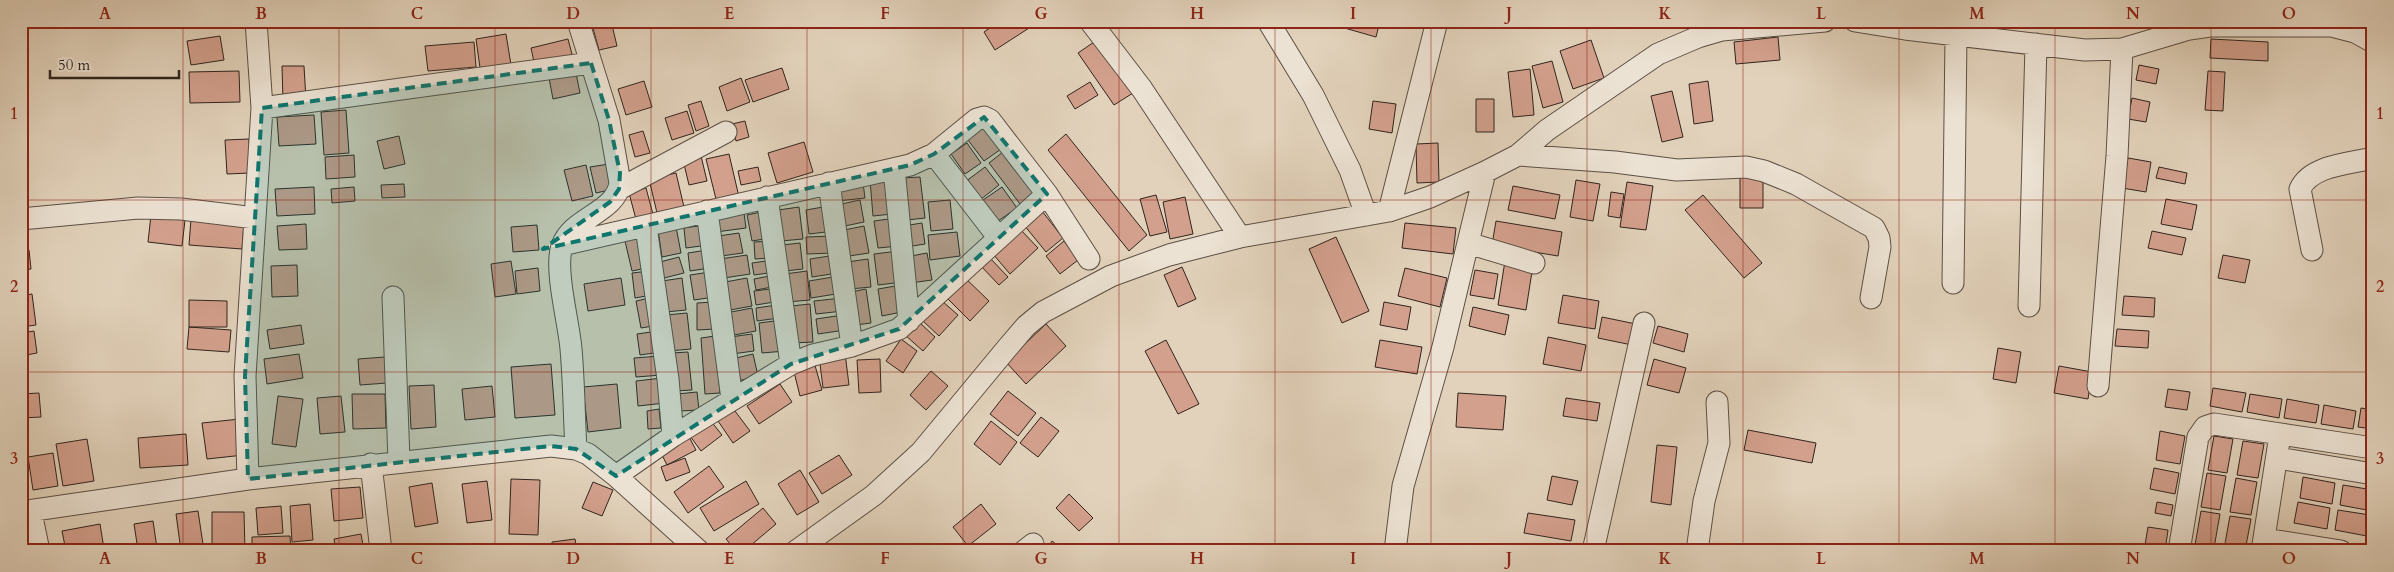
<svg xmlns="http://www.w3.org/2000/svg" width="2394" height="572" font-family="Cardo,serif">
<rect width="100%" height="100%" fill="#e2d2bb"/>
<filter id="stains"><feTurbulence type="fractalNoise" baseFrequency=".004" numOctaves="4"/><feColorMatrix values="0 0 0 0 .2 0 0 0 0 .09 0 0 0 0 .02 0 0 0 .5 -.17"/></filter>
<radialGradient id="worn" r=".72"><stop offset=".6" stop-color="#630" stop-opacity="0"/><stop offset="1" stop-color="#630" stop-opacity=".3"/></radialGradient>
<path fill="#d3a08d" stroke="#30241c" d="M281,21H323V22L281,23Z
M591,21H611L617,46L599,50Z
M1000,21H1040L995,50L984,32Z
M1328,21H1380L1376,37L1327,23Z
M506,34L512,71L481,75L476,39Z
M220,36L224,60L191,65L187,41Z
M1778,37L1780,60L1736,64L1734,42Z
M568,39L573,58L535,67L531,48Z
M2211,39L2268,42V61L2210,58Z
M1097,40L1133,93L1114,105L1078,53Z
M1591,40L1604,78L1573,89L1560,51Z
M474,42L476,67L428,71L425,46Z
M1552,61L1563,102L1543,108L1532,66Z
M2139,65L2159,69L2156,84L2136,80Z
M282,66H304L306,100L283,101Z
M782,68L789,89L753,102L745,80Z
M1530,69L1534,115L1513,117L1508,72Z
M239,71L240,102L190,103L189,72Z
M2208,71L2225,72L2223,111L2205,110Z
M576,73L580,93L553,99L549,78Z
M741,78L750,102L727,111L719,87Z
M644,81L652,107L626,115L618,89Z
M1708,81L1713,121L1694,124L1689,84Z
M1090,82L1098,95L1075,109L1067,96Z
M1672,91L1683,137L1662,142L1651,96Z
M2132,98L2150,102L2146,122L2128,119Z
M1476,99H1494V132H1476Z
M701,101L709,126L696,131L688,105Z
M1373,101L1396,104L1392,133L1369,129Z
M346,110L349,153L324,155L321,112Z
M687,111L694,133L672,140L665,118Z
M314,115L316,144L279,146L277,117Z
M745,121L749,137L736,141L732,124Z
M985,121L1004,147L984,161L965,136Z
M643,131L650,153L635,157L629,135Z
M1066,134L1147,235L1129,251L1048,150Z
M399,136L405,164L384,169L377,141Z
M249,139L250,173L227,174L225,140Z
M804,142L813,172L777,183L768,153Z
M967,143L981,163L965,174L951,154Z
M1438,143L1439,182L1417,183L1416,144Z
M1008,148L1039,189L1020,204L989,163Z
M729,154L739,197L717,203L706,159Z
M354,155L355,177L326,179L325,157Z
M701,156L707,181L689,185L683,160Z
M2128,158L2151,162L2146,192L2122,188Z
M609,164L614,189L596,193L590,167Z
M586,165L593,196L572,201L564,170Z
M758,167L761,181L741,185L738,171Z
M985,167L999,185L980,200L965,182Z
M2159,167L2187,173L2185,184L2156,178Z
M676,173L684,207L657,213L649,179Z
M1740,176H1763V208H1740Z
M920,177L925,218L907,220L902,178Z
M889,178L892,214L873,216L870,180Z
M1576,180L1600,184L1593,221L1570,217Z
M1627,182L1653,186L1646,230L1620,227Z
M863,183L865,198L838,201L836,187Z
M404,184L405,197L382,198L381,185Z
M1513,186L1560,195L1555,219L1508,210Z
M314,187L315,214L277,216L275,189Z
M354,187L355,201L332,203L331,189Z
M1002,187L1017,208L998,221L983,200Z
M646,188L654,218L637,223L629,193Z
M1611,192L1624,194L1620,218L1608,216Z
M1156,195L1167,232L1150,236L1140,199Z
M1703,195L1762,263L1744,278L1685,210Z
M1185,197L1193,234L1170,239L1163,202Z
M2166,199L2197,205L2192,230L2161,224Z
M860,200L864,222L840,227L837,205Z
M950,200L953,229L931,231L928,202Z
M799,207L803,239L781,241L778,210Z
M823,207L826,232L809,234L806,210Z
M766,211L770,238L752,241L747,215Z
M1042,211L1063,238L1046,252L1024,225Z
M744,213L746,228L716,232L714,217Z
M151,215L185,220L182,246L148,242Z
M896,218L899,246L878,248L874,221Z
M191,219L244,223L242,249L189,245Z
M1496,221L1562,232L1558,256L1492,245Z
M26,222L28,244H21V223Z
M922,223L925,244L906,247L903,226Z
M1405,223L1456,228L1453,254L1402,248Z
M306,224L307,249L279,250L277,226Z
M537,225L539,250L513,252L511,227Z
M705,225L708,245L686,248L684,228Z
M864,226L869,253L849,256L844,230Z
M676,227L681,253L662,257L658,230Z
M1020,229L1038,248L1010,274L993,254Z
M2152,231L2186,238L2182,255L2148,248Z
M957,232L960,256L930,260L928,235Z
M739,233L743,253L721,256L718,236Z
M644,236L651,267L632,271L625,241Z
M833,236L834,253L807,254L806,237Z
M1336,237L1369,311L1342,323L1309,249Z
M769,241L770,258L755,259L754,242Z
M1064,241L1078,260L1060,274L1046,256Z
M800,243L803,269L785,271L782,245Z
M29,250L31,269L21,270V251Z
M707,250L710,268L690,271L688,253Z
M899,251L903,282L878,285L874,254Z
M927,253L932,280L910,283L906,257Z
M747,255L750,274L724,278L720,259Z
M836,255L838,273L812,277L810,259Z
M2223,255L2250,260L2245,283L2218,278Z
M679,257L684,273L664,278L660,262Z
M989,257L1008,277L999,285L980,265Z
M868,259L871,287L850,289L847,262Z
M773,260L775,272L754,275L752,263Z
M511,261L516,294L495,297L491,264Z
M1505,261L1533,265L1526,310L1498,305Z
M297,265L298,296L272,297L271,266Z
M1182,267L1196,299L1178,307L1164,275Z
M538,268L540,291L517,294L515,271Z
M1405,268L1447,278L1440,307L1398,296Z
M1475,270L1498,274L1494,299L1470,295Z
M649,271L652,295L635,298L632,273Z
M807,271L810,300L787,302L785,274Z
M710,272L714,297L694,300L690,275Z
M961,274L989,301L970,321L942,293Z
M775,275L777,286L756,290L754,279Z
M839,276L842,293L811,298L809,281Z
M621,278L625,305L588,311L584,284Z
M682,278L686,310L666,312L662,281Z
M747,278L752,306L730,310L725,282Z
M901,285L906,311L882,316L878,289Z
M778,288L780,301L756,305L754,291Z
M866,289L871,323L855,325L851,292Z
M32,294L36,325L21,327V296Z
M1563,295L1599,301L1595,329L1558,323Z
M2124,296L2155,298L2154,317L2122,315Z
M654,297L659,325L641,328L636,301Z
M842,298L843,311L816,314L814,301Z
M189,300L227,301V327H189Z
M942,301L958,315L939,336L923,321Z
M714,302L715,329L697,330V303Z
M1384,302L1411,307L1407,330L1380,325Z
M810,304L813,342L793,343L791,306Z
M777,305L779,318L757,321L756,308Z
M1473,307L1509,315L1505,335L1469,326Z
M752,308L756,331L734,335L731,312Z
M687,313L691,349L669,351L666,315Z
M843,315L845,330L818,334L816,319Z
M1602,317L1636,324L1632,345L1598,338Z
M782,320L785,351L762,353L759,323Z
M918,321L935,337L923,351L905,335Z
M1046,324L1066,346L1026,384L1006,362Z
M301,325L304,344L270,349L267,330Z
M1658,326L1688,334L1684,352L1653,343Z
M189,327L231,330L229,352L187,349Z
M2117,329L2149,331L2148,348L2115,346Z
M34,331L37,353L21,356V333Z
M658,331L661,352L640,355L637,334Z
M752,334L754,351L732,354L730,337Z
M715,336L720,393L705,394L701,338Z
M1548,337L1586,345L1581,371L1543,364Z
M901,339L917,351L903,373L886,361Z
M1166,340L1199,404L1178,414L1145,351Z
M1380,340L1422,347L1417,374L1375,367Z
M1998,348L2021,352L2016,383L1993,379Z
M688,352L692,390L675,391L672,353Z
M845,353L849,385L823,388L819,356Z
M299,354L303,378L267,384L264,359Z
M753,354L758,376L738,381L732,359Z
M660,356L662,375L636,377L634,358Z
M385,357L387,383L360,385L358,359Z
M880,359L881,392L859,393L857,360Z
M1654,359L1686,368L1679,393L1647,385Z
M814,362L822,390L800,396L793,368Z
M551,364L555,415L515,418L511,367Z
M2059,366L2092,372L2088,399L2054,393Z
M931,371L948,386L926,410L910,395Z
M21,372L24,392H21Z
M662,378L665,403L638,406L636,381Z
M617,384L621,428L588,432L583,387Z
M780,384L792,402L759,424L747,406Z
M434,385L436,427L411,429L409,386Z
M492,386L495,417L465,420L462,389Z
M2213,388L2246,393L2242,412L2210,406Z
M2168,389L2190,392L2187,410L2165,407Z
M1008,391L1036,413L1018,436L990,414Z
M697,392L699,410L679,411L677,394Z
M39,393L41,417L21,418V394Z
M1458,393L1506,396L1503,430L1456,427Z
M352,394H385L386,428L353,429Z
M2250,394L2282,399L2279,418L2247,412Z
M278,396L303,399L296,447L272,444Z
M341,396L345,432L320,434L317,398Z
M1566,398L1600,403L1597,421L1563,416Z
M2287,399L2319,405L2316,423L2284,418Z
M2324,405L2356,411L2353,429L2321,424Z
M732,407L750,431L733,443L716,418Z
M2361,408L2373,410V429L2358,427Z
M659,409L661,428L648,429L647,411Z
M1041,417L1059,431L1038,457L1020,443Z
M240,419L244,455L207,459L202,423Z
M710,420L722,435L701,451L690,436Z
M991,421L1017,442L1000,465L974,444Z
M1748,430L1816,443L1812,463L1744,450Z
M2160,431L2185,436L2180,464L2156,460Z
M186,434L188,465L140,468L138,438Z
M688,435L696,450L667,465L659,449Z
M2214,436L2233,439L2227,473L2208,470Z
M87,439L94,481L63,486L56,444Z
M2243,441L2264,444L2258,478L2237,475Z
M21,445L28,496L21,497Z
M1657,445L1677,447L1671,505L1651,502Z
M53,453L58,486L33,490L28,457Z
M839,455L852,475L822,494L809,473Z
M685,458L690,472L666,481L661,467Z
M709,466L724,487L688,513L674,492Z
M2154,468L2179,473L2175,494L2150,489Z
M800,470L819,502L797,515L778,484Z
M2207,473L2226,476L2220,510L2201,507Z
M1552,476L1578,481L1572,505L1547,500Z
M2303,477L2335,483L2332,504L2300,498Z
M2236,478L2257,482L2251,515L2230,512Z
M511,479L540,480L538,535L509,534Z
M487,481L492,520L467,523L462,484Z
M746,481L759,504L714,531L700,508Z
M593,482L613,490L602,516L582,508Z
M432,483L438,523L415,527L409,487Z
M2343,485L2373,490L2372,511L2340,505Z
M360,487L363,518L334,521L331,489Z
M1069,494L1093,518L1079,531L1056,508Z
M2157,502L2173,505L2171,516L2155,513Z
M2298,502L2330,508L2327,529L2294,523Z
M310,504L313,540L292,542L290,506Z
M981,504L996,524L968,546L953,527Z
M281,506L283,533L258,535L256,508Z
M763,508L776,524L744,551H736L726,539Z
M2338,510L2370,515L2367,536L2335,530Z
M198,511L204,551H181L176,514Z
M2201,511L2220,514L2214,548L2195,545Z
M212,512H244L245,551H212Z
M1528,513L1575,520L1571,541L1524,533Z
M2230,516L2251,519L2245,551L2224,549Z
M153,521L157,548L138,550L134,524Z
M100,524L104,549L66,551L62,531Z
M33,527L34,551H21V528Z
M2148,527L2168,530L2165,551H2144Z
M361,534L364,551H336L334,539Z
M290,536L291,551H252V537Z
M575,539L577,551H553L552,542Z
M1052,541L1065,551H1046Z"/>
<g fill="none" stroke-linecap="round" stroke-linejoin="round">
<defs>
<path id="minor" d="M1090,21L1142,89L1240,237
M1268,21L1313,95L1350,170L1366,215
M1855,21L1905,29L2085,50L2122,49L2189,29L2210,26H2332L2355,32L2373,42
M262,108L591,63
M934,154L998,237
M1518,155L1615,162L1677,170L1746,167L1764,171L1796,184L1874,228L1879,238L1880,247L1871,298
M894,169L909,321
M829,183L852,346
M619,189L726,132
M767,197L791,364
M707,211L732,399
M1389,211L1437,21
M21,219L138,208L181,209L255,218
M646,227L668,379L673,436
M1468,243L1534,263
M562,245L910,165L934,154L977,119L984,117L990,120L1047,194L1089,259
M2312,250L2300,189C2311,165 2349,164 2373,158
M1953,283L1956,35
M393,297L399,461
M2029,306L2036,44
M2098,386L2117,156L2122,49
M576,449C574,415 574,382 571,349C569,323 554,269 562,246C572,217 616,213 620,183L609,120L578,21
M2278,458L2373,474
M371,464L381,551
M616,476L673,436L791,364L813,355L852,346L899,329L1047,194
M248,479L245,376L262,108L256,21
M21,512L248,479L551,446L576,449L588,454L616,476L699,551
M31,512L39,551
M2264,539L2341,551
M796,551L874,495L921,452L1008,347L1026,326L1043,312L1111,276L1169,255L1240,237L1389,211L1430,197L1485,172
M1024,551L1033,544
M1395,551L1403,486L1443,347L1485,172L1518,155L1547,130L1658,54L1698,37L1722,30L1825,21
M1593,551L1644,323
M1697,551L1704,501L1719,443L1717,402
M2179,551L2198,437L2205,427L2214,424L2373,448
M2262,551L2280,435"/>
</defs>
<use href="#minor" stroke="#5c5044" stroke-width="23"/>
<use href="#minor" stroke="#ece2d3" stroke-width="21"/>
</g>
<path fill="#0f766e" fill-opacity="0.2" stroke="#0f766e" stroke-width="4" stroke-dasharray="10 6" stroke-linejoin="round" d="M591,63L609,120L620,173L619,189L610,202L543,249L910,165L934,154L984,117L1047,194L899,329L791,364L616,476L576,449L551,446L248,479L245,376L262,108Z"/>
<path fill="none" stroke="#8f2418" stroke-width="1" stroke-opacity="0.55" d="M183,21V551M339,21V551M495,21V551M651,21V551M807,21V551M963,21V551M1119,21V551M1275,21V551M1431,21V551M1587,21V551M1743,21V551M1899,21V551M2055,21V551M2211,21V551M21,200H2373M21,372H2373"/>
<rect width="2394" height="572" fill="none" stroke="#e2d2bb" stroke-width="55"/>
<path d="M50 70v8h129v-8" fill="none" stroke="#30241c" stroke-width="2.5"/>
<text x="58" y="70" font-size="15" fill="#30241c" stroke="#ece2d3" stroke-width="4" paint-order="stroke">50 m</text>
<rect x="28" y="28" width="2338" height="516" fill="none" stroke="#8f2418" stroke-width="2"/>
<g font-size="16" text-anchor="middle" font-weight="bold" fill="#8f2418">
<text x="105" y="19">A</text>
<text x="261" y="19">B</text>
<text x="417" y="19">C</text>
<text x="573" y="19">D</text>
<text x="729" y="19">E</text>
<text x="885" y="19">F</text>
<text x="1041" y="19">G</text>
<text x="1197" y="19">H</text>
<text x="1353" y="19">I</text>
<text x="1509" y="19">J</text>
<text x="1665" y="19">K</text>
<text x="1821" y="19">L</text>
<text x="1977" y="19">M</text>
<text x="2133" y="19">N</text>
<text x="2289" y="19">O</text>
<text x="14" y="119">1</text>
<text x="2380" y="119">1</text>
<text x="14" y="292">2</text>
<text x="2380" y="292">2</text>
<text x="14" y="464">3</text>
<text x="2380" y="464">3</text>
<text x="105" y="564">A</text>
<text x="261" y="564">B</text>
<text x="417" y="564">C</text>
<text x="573" y="564">D</text>
<text x="729" y="564">E</text>
<text x="885" y="564">F</text>
<text x="1041" y="564">G</text>
<text x="1197" y="564">H</text>
<text x="1353" y="564">I</text>
<text x="1509" y="564">J</text>
<text x="1665" y="564">K</text>
<text x="1821" y="564">L</text>
<text x="1977" y="564">M</text>
<text x="2133" y="564">N</text>
<text x="2289" y="564">O</text>
</g>
<rect width="100%" height="100%" filter="url(#stains)"/>
<rect width="100%" height="100%" fill="url(#worn)"/>
</svg>
